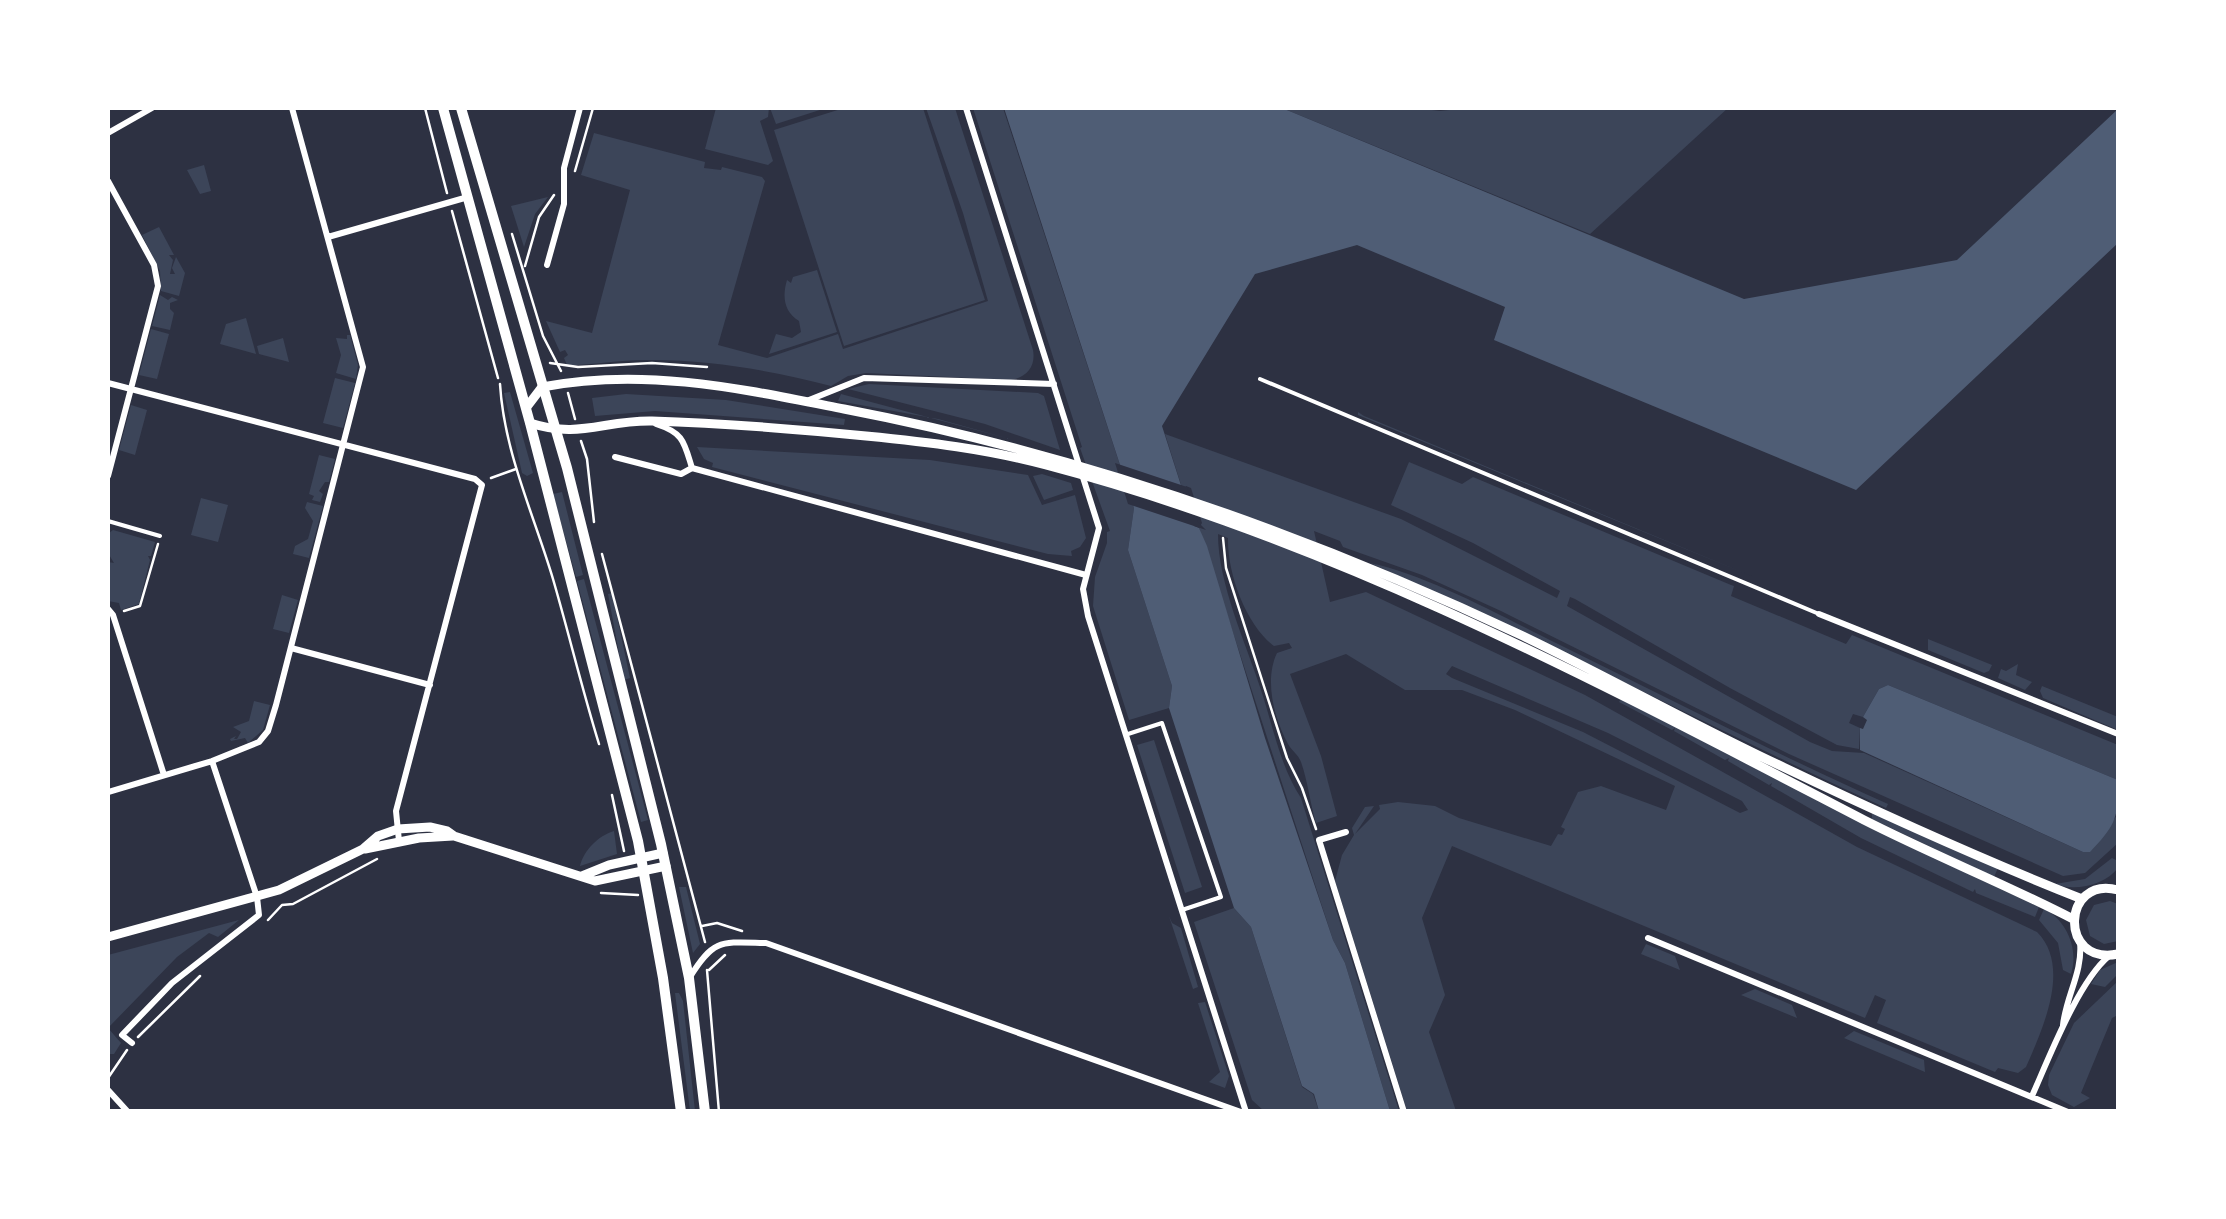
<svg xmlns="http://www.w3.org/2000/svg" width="2226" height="1219" font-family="'Golos Text',sans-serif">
<rect width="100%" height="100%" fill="#2d3142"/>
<path fill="#3c4559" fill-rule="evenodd" d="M716,108H769L768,117L760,121L773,161L768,165L705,149Z
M770,108H826L776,124Z
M844,108H923L985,300L844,346L774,130Z
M926,108H955L1033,350C1036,366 1027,377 1011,380L866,373L848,376L831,386C773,371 712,360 653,360C624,359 595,365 567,365L564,358L568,355L565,350L560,352L546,321L592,333L630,190L581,175L594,133L705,162L704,168L721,170L722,167L762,177L765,181L718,345L767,358L838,334L843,349L988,301L963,213Z
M973,108H1003L1134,508L1128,550L1172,686L1169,708L1129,720L1093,606L1095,577L1107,543V532L1110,531L1080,448L1082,447Z
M1282,108H1416L1440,111L1467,108H1728L1590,234Z
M204,165L211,191L200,194L187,170Z
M548,197L535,214L524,247L511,206Z
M159,227L174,255H169L173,260L170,274H175L172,268L176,257L185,273L179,296L161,291L160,271L142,235Z
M817,270L837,332L769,354L776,334L792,338L801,332L799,321C784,312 782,297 787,280L791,283L793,277Z
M160,295L168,300L172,297L178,300L170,303V309L174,313L170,330L152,326Z
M246,318L256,354L220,344L226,324Z
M151,329L169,334L157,379L139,375Z
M347,335H350L358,365L356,379L336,373L341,355L336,338L347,339Z
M283,338L289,362L259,354L257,346Z
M335,378L355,383L343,428L323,423Z
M869,384L1038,393L1044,396L1060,450L985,424L848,389Z
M510,392L533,473L527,476L522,473L504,393Z
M626,394L726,400L845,419L844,425L655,411L595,416L592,398Z
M841,394L1010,439L938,419L838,401Z
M131,405L147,410L135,455L119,450Z
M1358,412L1364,416L1754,577L1358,415Z
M1165,434L1401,519L1557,598L1560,591L1473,543L1391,505L1409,462L1462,484L1473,477L1731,585L1734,586L1731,596L1846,644L1852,635L2118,745V780L1888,685L1879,689L1863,717L1853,714L1849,723L1860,728L1859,749L1837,745L1730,688L1575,599L1570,597L1567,606L1810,742L1832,751L1864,753L2083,852L2090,851L2118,814V843L2085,873L2063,876L1789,754L1501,611L1422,575L1343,547L1340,541L1314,531L1330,602L1366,592L1585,695L1857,847L2037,932C2072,967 2042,1030 2026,1067L2018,1073L1998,1068L1995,1072L1877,1023L1886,1000L1875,995L1865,1018L1452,846L1422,918L1445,995L1429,1032L1456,1111H1407L1335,881L1342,855L1354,835L1352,828L1365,807L1374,806L1355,834L1380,809L1379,805L1398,802L1435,806L1459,818L1551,846L1558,834L1562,835L1565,829L1561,827L1578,792L1601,786L1666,810L1675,786L1515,710L1462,690H1405L1346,654L1290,674L1321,756L1337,816L1316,823C1310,803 1308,782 1301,762C1298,754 1292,751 1288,744C1274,718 1264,680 1277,653L1292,648L1289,643L1274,646C1246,625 1227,573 1228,538L1218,534C1218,584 1246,643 1261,690C1273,726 1280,766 1301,798L1399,1111H1390L1345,963L1333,940L1199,528L1202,523L1191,488L1186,486L1183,491ZM1452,666L1608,733L1742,801L1748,810L1740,813L1583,732L1452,678L1446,674Z
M697,447L930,460L1028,475L1042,505L1075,495L1086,538L1080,547L1071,551L1072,556L1048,554L712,467L713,463L704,459Z
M319,455L335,459L329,482H325L319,491L323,494L320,502L312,500L314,496L309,494Z
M1042,474L1071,483L1073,490L1044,500L1033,476Z
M562,492L583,575L576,577L553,494Z
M201,498L228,505L218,542L191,535Z
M307,502L323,506L309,558L293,554L295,546L308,539L313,521L305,508Z
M108,529L109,533L113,530L155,542L151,556H148L150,560L139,604L121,610L119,603L108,601V562L114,563L108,553Z
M1370,563C1428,575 1503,617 1558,644C1668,698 1776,754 1888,804L1886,808C1713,729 1544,639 1370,563Z
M584,579L648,820L641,822L577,581Z
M612,593L630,678L624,680L608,594Z
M282,595L298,600L289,633L273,629Z
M1928,639L1992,665L1989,671L1984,673L1928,650Z
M2018,664L2016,675L2032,682L2025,690L1998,678L2001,669L2006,671Z
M2042,686L2118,717V730L2043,698L2040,691Z
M1621,699L1888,836L2039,907L2035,917L1976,893L1975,889L1973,892L1861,838L1771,786L1772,783L1769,785L1728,761L1729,758L1725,760L1674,731L1675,728L1672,730L1619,702Z
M254,701L270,705L263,730L248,743L245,738L231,741L230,739L236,736L234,739H237L241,732L233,727L249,721Z
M1154,740L1202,887L1185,893L1137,745Z
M1872,813L1998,868L1994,877L1872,819Z
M614,831L617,854L580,866C584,850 598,836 614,831Z
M2112,858L2118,861V868C2105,885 2075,892 2055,884L2085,879Z
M679,887H686L700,944L693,953Z
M2110,901L2118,904V941L2104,944L2090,936L2086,920L2094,905Z
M1234,908L1251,927L1302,1087L1313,1094L1319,1111H1264L1252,1100L1194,922Z
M2044,909C2067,920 2079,950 2071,974L2063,970L2058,943L2039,920Z
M1169,916L1172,923L1181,928L1198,987L1193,989Z
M239,920L218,937L209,933L177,957L108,1028L121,1043L114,1054H108V955Z
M1646,944L1675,956L1680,970L1641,954Z
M2118,962V974L2105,987L2091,984L2100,970Z
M2118,981V1015L2112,1018L2081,1093L2090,1098L2074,1107L2052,1095L2048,1085L2049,1075L2074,1023Z
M1755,989L1792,1005L1797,1018L1741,995Z
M675,993H679L683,1001L695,1111H690Z
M1205,1002L1229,1076L1225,1088L1209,1082L1220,1072L1198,1003Z
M1854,1031L1924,1060L1925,1072L1844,1038Z"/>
<path fill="#4f5d75" d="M1004,108H1282L1744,299L1957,260L2118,109V243L1856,490L1494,340L1505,307L1357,245L1255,274L1162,426L1194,526L1199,528L1207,546L1265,738L1333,940L1345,963L1390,1111H1319L1314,1094L1302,1086L1251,927L1234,908L1169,708L1172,686L1128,550L1134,508Z
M1888,685L2118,780C2119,817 2116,825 2090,852H2083L1860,750V728L1863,729L1867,720L1863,717L1879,689Z"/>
<path fill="#2d3142" d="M1115,463L1187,487L1198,522L1206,530L1128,504Z"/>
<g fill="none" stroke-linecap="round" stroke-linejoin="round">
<path stroke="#fff" stroke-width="2.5" d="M425,108L447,193
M575,171L593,108
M452,211L498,378
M512,234L543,336L561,371
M525,266L539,217L554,195
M550,363L578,367L652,363L707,367
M500,384C504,452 534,515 553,579C569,634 582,689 599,744
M568,393L575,419
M581,441L587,459L594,522
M491,478L516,469
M1223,538L1226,568L1287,758L1302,788L1316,829
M602,554L705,942
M124,611L140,606L158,544
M612,795L624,851
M601,893L638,895
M268,920L282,905L293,904L377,859
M702,926L717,923L742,931
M707,970L719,1112
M709,970L725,955
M138,1037L200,976
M108,1078L127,1050"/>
<path stroke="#fff" stroke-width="4" d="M1260,379L1819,614
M108,521L160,536
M1128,734L1162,723L1221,897L1182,910"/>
<path stroke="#fff" stroke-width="6" d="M966,108L1099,528L1083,589L1088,616L1246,1112
M108,133L152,108
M108,181L154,265L158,286L108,476
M328,237L468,197
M547,265L564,204V168L580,108
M108,383L475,479L482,485L396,811L399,841
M809,400L864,378L1054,384
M656,424C684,433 684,442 692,468
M615,457L681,474L692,468L1086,575
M108,609L113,615L164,775
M1819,614L2118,734
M291,648L430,685
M108,792L212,761L259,742L268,731L276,705L363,367L292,108
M1346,832L1319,840L1404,1112
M1648,938L2068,1112
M690,977C714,938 722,942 766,943L1241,1112
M2063,1025C2066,996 2083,972 2080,942
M132,1043L122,1035L172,983L259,915L257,897L212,761
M108,1090L128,1112
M2032,1096C2049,1058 2078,982 2109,956"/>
<path stroke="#fff" stroke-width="9" d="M526,408L542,387C645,367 743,389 844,409C1079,454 1307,534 1523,636C1602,674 1679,717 1758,755C1864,806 1973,856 2082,899
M530,423C579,439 604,420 652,421C723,423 795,429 866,436C927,442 987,449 1046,465C1335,541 1600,683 1864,820C1933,855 2005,884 2073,919
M365,849L419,838L453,836
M582,876L609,865L663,853
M2118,890C2062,875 2058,966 2118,954
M108,937L279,890L363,849L378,836L398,829L430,827L447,831L454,836L595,881L666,866"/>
<path stroke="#fff" stroke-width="10" d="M443,108L530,423L638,841L663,978L681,1112
M461,108L567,468L661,844L689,978L705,1112"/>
</g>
<rect width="2226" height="1219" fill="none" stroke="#ffffff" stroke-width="220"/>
</svg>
